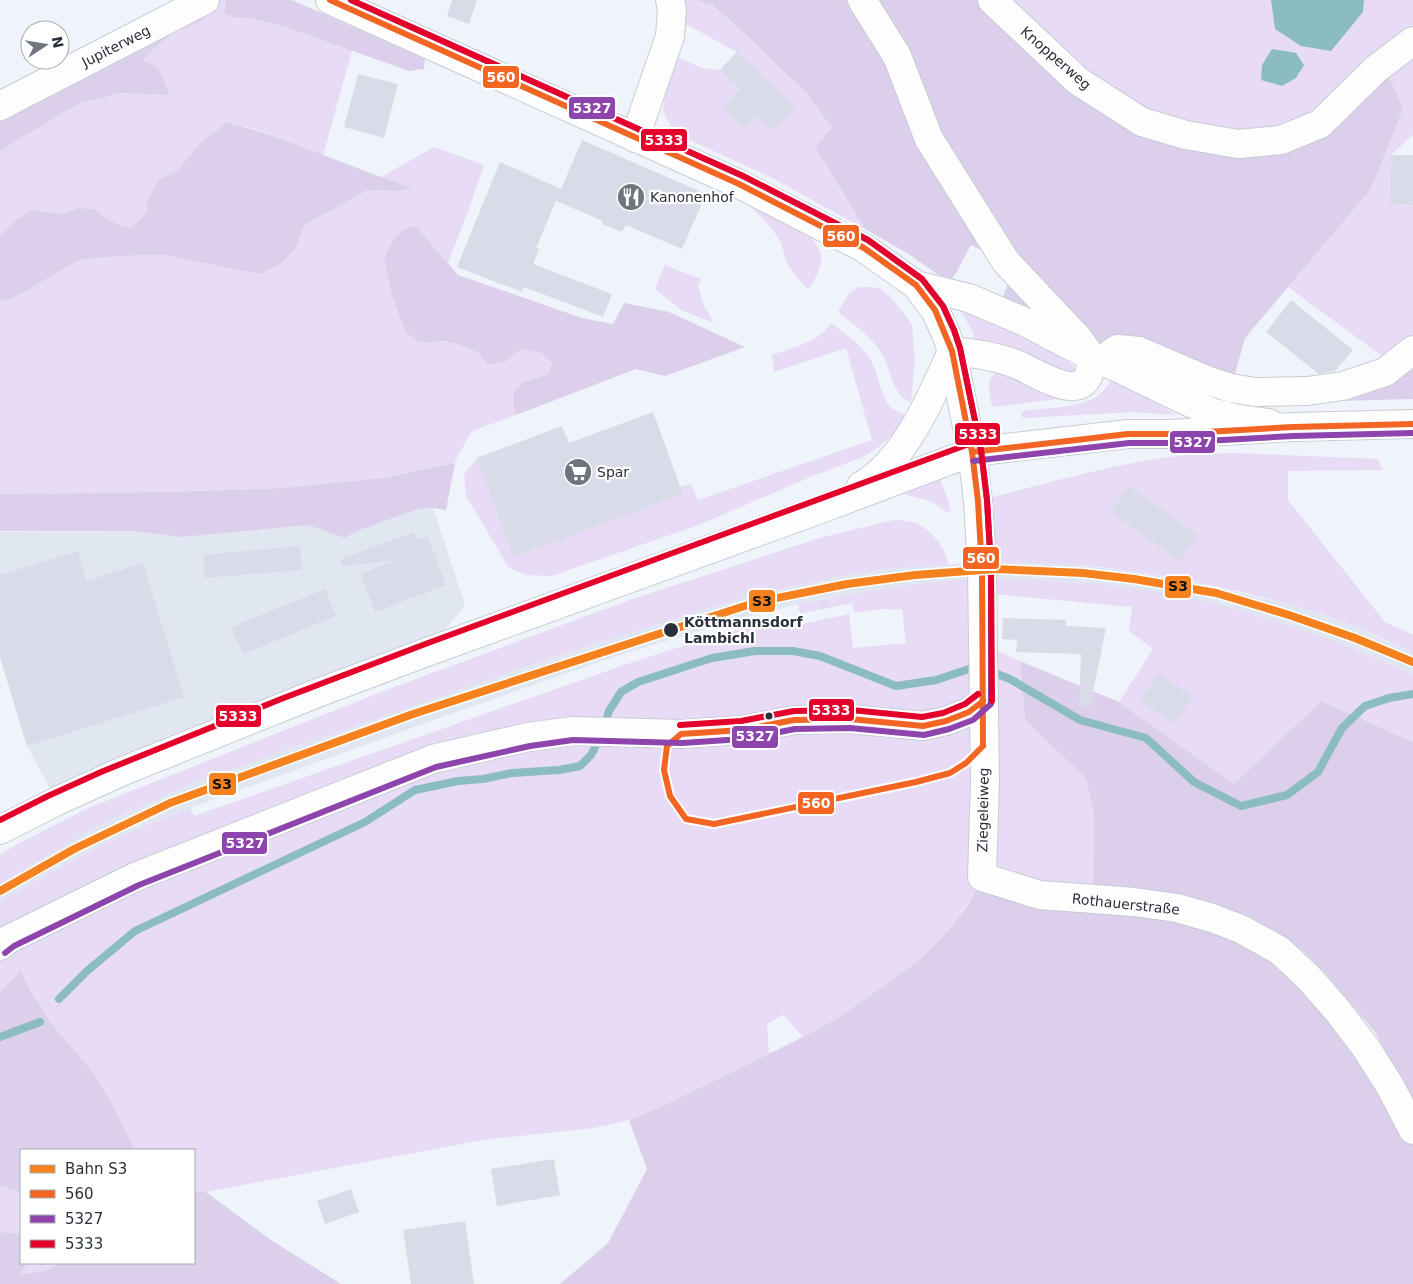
<svg xmlns="http://www.w3.org/2000/svg" width="1413" height="1284" font-family="'DejaVu Sans',sans-serif">
<rect width="100%" height="100%" fill="#eff4fa"/>
<path fill="#e0e7f1" d="M433,508L465,605L427,652L57,801L27,746L0,657V532L134,531L182,537L308,525L345,538L357,531L418,509Z
M981,562L1065,564L1122,570L1192,582L1280,602L1314,612L1351,625L1413,653V675L1344,645L1260,616L1064,581L981,578L897,586L817,600L741,618L614,657L476,705L190,808L106,842L0,901V884L96,827L197,781L365,722L545,660L725,603L803,584L850,575L896,568Z"/>
<path fill="#e7dbf6" fill-rule="evenodd" d="M210,0H226L224,14L236,18H248L285,27L352,51L323,155L254,129L227,122L198,145L178,170L159,179L148,198L146,213L131,228L122,226L105,218L95,209L78,208L63,214L32,210L14,221L0,235V151L80,103L121,93L170,95L158,67L143,60L156,47L173,33L205,19Z
M678,0H696L711,5L755,43L807,94L832,128L815,147L865,229L770,177L674,133L663,111L666,89L675,56L702,68L720,70L740,89L723,108L745,129L759,114L764,123L773,131L795,107L737,52L682,22Z
M992,0H1271L1276,29L1363,12L1364,0H1413V135L1391,155L1389,204L1413,205V350L1394,365L1288,287L1371,189L1403,109L1391,81L1375,69L1281,140L1142,122Z
M434,147L484,165L470,206L448,263L416,226L419,343L444,341L460,345L479,353L505,362L521,349L542,352L552,364L548,374L524,382L513,403L516,415L472,431L454,463L376,479L283,488L164,492L0,494V300L12,299L79,260L117,256L165,255L205,262L297,246L304,225L368,190L398,191L411,188L381,177Z
M750,206C766,214 797,226 810,237C816,242 822,253 821,261C820,272 814,280 809,289C801,284 788,267 785,258C783,253 783,248 781,243C774,229 761,217 750,206Z
M665,265L701,279L698,286L703,304L714,323L681,310L655,289Z
M859,287H871L881,289L893,300L906,316L912,325L915,359L911,402C893,397 891,370 883,356C873,337 854,325 838,312L849,293Z
M960,306L1054,351C1061,360 1071,362 1078,370L1075,373H1064C1035,359 1008,342 975,339L971,328L958,307Z
M831,323C843,332 857,342 867,354C879,369 879,395 891,407C895,411 901,413 905,415L895,432L880,446L863,457L813,476L699,525L551,576L526,575L509,568L466,496L464,474L477,458L513,556L683,494L680,487L691,484L698,500L872,440L846,348L774,372L772,355C794,347 818,343 831,323Z
M999,371L1067,398L992,407C990,392 983,380 999,371Z
M1112,379L1177,415L1133,412L1025,418L1022,417L1021,413L1027,410C1049,408 1076,408 1096,397C1103,392 1108,386 1112,379Z
M1234,453L1378,459L1382,470L1288,471V500L1385,622L1413,635V653C1392,643 1372,633 1351,625C1292,602 1229,588 1167,577C1141,573 1114,568 1088,566C1052,563 1017,563 981,562L978,501C1043,484 1109,465 1176,456C1195,454 1215,454 1234,453ZM1129,486L1198,534L1110,512Z
M939,478L941,481L949,503L950,511L948,513L935,504L927,500L906,495L905,492Z
M894,520C902,520 910,521 918,524C932,531 947,549 948,565L895,568L850,575L803,584L725,603L545,660L197,781L96,827L0,884V855L14,846L88,808L389,689L635,598L823,537Z
M981,578C1057,580 1133,584 1207,602C1253,613 1299,628 1344,645C1367,654 1390,665 1413,675V742L1321,701L1234,784L1119,702L1153,649L1129,631L1132,607L982,593V644L1020,661L1025,720L1086,777L1094,813L1093,891L982,877L968,904L948,931L917,962L837,1019L803,1037L783,1015L767,1024L769,1054L665,1105L629,1120L594,1128L483,1140L206,1192H194V1150H135L112,1104L95,1075L52,1024L29,987L21,971L0,993V901L106,842L190,808L194,816L607,671C666,651 725,632 786,617L789,627L849,614L853,648L906,643L902,610L883,609L855,613L852,603L800,614L798,604L897,586Z
M0,1186L21,1192V1234L0,1232Z
M26,1263H59L45,1271L20,1274Z"/>
<path fill="#dbcfeb" d="M210,0L205,19L173,33L156,47L143,60L158,67L170,95L121,93L80,103L0,151V106Z
M226,0H292L425,59L424,69L409,71L285,27L249,18H236L224,14Z
M696,0H992L1142,122L1281,140L1376,69L1391,81L1403,109L1371,189L1245,338L1231,388L1077,337L1002,298L1014,270L1006,262L971,245L956,273L951,280L937,274L907,253L865,229L815,147L832,128L807,94L755,43L712,5Z
M227,122C290,139 350,167 412,188L398,191L368,190L304,225L297,246L282,263L260,274L165,255L117,256L79,260L12,299L0,300V235L14,221L32,210L63,214L78,208L95,209L105,218L122,226L131,228L146,213L148,198L159,179L178,170L198,145Z
M416,226L458,275L582,318L613,324L624,303L669,312L745,347L665,376L636,369L516,415L513,403L514,392L524,382L548,374L552,364L542,353L521,349L505,362L488,365L479,353L460,345L444,341L419,343L405,331L392,295L384,260L392,241L403,230Z
M1413,350V399L1337,401Z
M455,463L446,510L433,508L418,509L357,531L345,538L308,525L182,537L134,531H0V494L164,492L283,488L382,478Z
M1020,661L1119,702L1234,784L1321,701L1413,742V1102L1375,1032L1326,974L1304,952L1277,932L1246,916L1187,896L1153,893L1093,891L1094,813L1086,778L1025,720Z
M982,877L1082,898L1206,929L1236,942L1269,961L1304,992L1344,1041L1413,1141V1284H560L608,1243L647,1169L629,1120L665,1105L789,1044L837,1019L917,962L948,931L968,905Z
M21,970L29,988L52,1024L95,1075L112,1104L135,1150H21V1192L0,1186V993Z
M194,1192H206L271,1240L341,1284H0V1232L21,1234V1263H26L21,1274L45,1271L59,1263H194Z"/>
<path fill="#8abcc1" d="M1271,0H1364L1363,12L1331,51L1301,46L1275,29Z
M1272,49L1296,53L1304,65L1296,78L1282,86L1261,80L1262,65Z"/>
<g fill="none" stroke-linecap="round" stroke-linejoin="round">
<path stroke="#8abcc1" stroke-width="8" d="M992,672L1010,679L1080,720L1146,738L1194,782L1241,806L1287,795L1318,772L1342,728L1365,706L1389,698L1413,694
M604,727L609,711L621,692L638,682L712,658L755,651H793L820,656L896,686L936,680L972,668
M59,999L87,971L135,931L365,822L415,790L458,781L483,779L512,773L559,770L580,766L591,755L600,738
M0,1037L40,1022"/>
</g>
<path fill="#d9dce8" d="M452,0H477L469,24L447,16Z
M737,52L796,107L773,131L757,116L745,129L722,108L740,89L720,70Z
M358,74L398,84L384,138L344,127Z
M582,140L706,194L682,249L626,225L622,232L602,224L603,221L556,201Z
M1391,155H1413V205L1389,204Z
M500,162L561,189L536,248L539,249L533,264L612,294L603,317L524,287L522,292L457,267Z
M1291,300L1353,350L1335,371L1319,374L1266,332Z
M653,412L683,494L513,557L477,458L562,426L569,443Z
M1129,486L1198,534L1180,561L1110,512Z
M414,532L417,540L428,536L446,585L375,612L361,574L393,561L342,566L341,559Z
M300,546L302,570L205,578L203,555Z
M78,551L86,581L143,563L184,697L27,746L0,657V575Z
M325,589L336,616L243,654L231,627Z
M1003,618L1066,620V626L1106,628L1090,707L1079,706L1081,654L1016,652L1017,640L1002,639Z
M1159,674L1193,697L1174,724L1140,700Z
M554,1159L560,1195L497,1206L491,1169Z
M351,1189L359,1212L325,1224L317,1201Z
M465,1221L474,1284H411L403,1230Z"/>
<g fill="none" stroke-linecap="round" stroke-linejoin="round">
<defs>
<path id="minor" d="M862,0L897,56L929,139L1006,262L1077,337L1091,356
M992,0L1078,81L1142,122L1186,135L1238,144L1281,140L1320,124L1376,69L1413,41
M0,106L205,0
M635,138L670,36L672,10L670,0
M1101,361L1117,349L1139,351L1209,381L1231,388L1255,392L1307,391L1343,386L1385,372L1413,350
M972,452L978,501L982,570L985,780L982,877L1040,895L1134,902L1177,908L1212,918L1241,929L1279,950L1308,977L1337,1010L1366,1048L1390,1086L1413,1130
M0,946L9,939L135,877L433,759L476,749L528,737L573,731L681,734L742,730L794,720L850,719L923,726L946,721L969,712L983,701"/>
<path id="secondary" d="M330,0L739,184L864,248L916,285L969,298L1023,321L1096,359L1116,367L1180,398L1211,412L1240,419L1269,423
M916,285L935,310L946,334L952,351L972,452
M952,351C975,353 995,356 1016,364C1031,370 1058,388 1074,386C1089,385 1092,368 1091,356"/>
<path id="primary" d="M861,486C905,461 932,396 952,351
M0,830L57,801L123,771L315,694L427,652L818,510L972,452L1128,434H1170L1293,427L1413,424"/>
</defs>
<use href="#minor" stroke="#c7ccd4" stroke-width="30"/>
<use href="#secondary" stroke="#c7ccd4" stroke-width="30"/>
<use href="#primary" stroke="#c7ccd4" stroke-width="30"/>
<use href="#minor" stroke="#fdfdfe" stroke-width="28"/>
<use href="#secondary" stroke="#fdfdfe" stroke-width="28"/>
<use href="#primary" stroke="#fdfdfe" stroke-width="28"/>
<defs>
<path id="bus-1" d="M330,0L739,184L864,248L916,285L935,310L952,351L972,452L978,501L982,570L983,746
M972,452L1128,434H1170L1293,427L1413,424
M983,701L969,712L946,721L923,726L850,719L794,720L742,730L681,734L667,746L664,770L670,796L686,819L714,824L916,782L950,773L966,763L983,746"/>
<path id="bus-2" d="M973,461L1129,443H1170L1293,436L1413,433
M5,953L14,946L139,885L436,767L530,746L573,740L682,743L743,739L795,729L850,728L924,735L949,729L973,720L991,704V569L987,500L981,450L960,348L954,330L943,306L922,279L868,240L743,176L351,0"/>
<path id="bus-3" d="M351,0L743,176L868,240L922,279L943,306L954,330L960,348L981,450L987,500L991,569L992,701
M680,725L741,721L794,711L851,710L922,717L943,713L965,704L978,694
M0,820L48,796L101,772L281,699L428,643L969,444"/>
</defs>
<use href="#bus-1" stroke="#fff" stroke-width="10"/>
<use href="#bus-2" stroke="#fff" stroke-width="10"/>
<use href="#bus-3" stroke="#fff" stroke-width="10"/>
<use href="#bus-1" stroke="#f26522" stroke-width="6"/>
<use href="#bus-2" stroke="#8e44ad" stroke-width="6"/>
<use href="#bus-3" stroke="#e4002b" stroke-width="6"/>
<defs>
<path id="rail-1" d="M0,891L74,849L170,803L413,714L757,602L847,584L915,575L995,569L1083,573L1134,579L1216,593L1289,615L1355,638L1413,662"/>
</defs>
<use href="#rail-1" stroke="#fff" stroke-width="11"/>
<use href="#rail-1" stroke="#f5821f" stroke-width="8"/>
</g>
<defs>
<symbol id="restaurant-disc" viewBox="-11 -11 22 22"><circle r="9.5" fill="#6e757d" stroke="#fff"/><path d="M-5-6h1v4h1v-4h1v4h1v-4h1v5L-1.5 .5V6h-2V.5L-5-1ZM5-6V6H3V1.5H1.5Q1.5-4 5-6Z" fill="#fff"/></symbol>
<symbol id="supermarket-disc" viewBox="-11 -11 22 22"><circle r="9.5" fill="#6e757d" stroke="#fff"/><path d="M-6-5.5h2.5l.6 2H6L4.5 2H-2.5L-4.4-4H-6ZM-1.5 3.2a1.3 1.3 0 1 0 .1 0ZM3 3.2a1.3 1.3 0 1 0 .1 0Z" fill="#fff"/></symbol>
</defs>
<g fill-rule="evenodd">
<use href="#restaurant-disc" x="615" y="181" width="32" height="32"/>
<use href="#supermarket-disc" x="562" y="456" width="32" height="32"/>
</g>
<g fill="#29303a" stroke="#fff" stroke-width="2">
<circle cx="671" cy="630" r="8"/>
<circle cx="769" cy="716" r="4.5"/>
</g>
<g text-anchor="middle" stroke-width="4.5" stroke-linejoin="round" paint-order="stroke">
<g font-size="14" fill="#29303a" stroke="#fff">
<text transform="translate(116 46) rotate(-27)" y="5">Jupiterweg</text>
<text transform="translate(1056 58) rotate(41)" y="5">Knopperweg</text>
<text transform="translate(983 810) rotate(-89)" y="5">Ziegeleiweg</text>
<text transform="translate(1126 904) rotate(6)" y="5">Rothauerstraße</text>
</g>
<g font-size="14" fill="#29303a" stroke="#fff" text-anchor="start">
<text x="650" y="202">Kanonenhof</text>
<text x="597" y="477">Spar</text>
</g>
<g font-size="14" font-weight="bold" fill="#29303a" stroke="#fff" text-anchor="start">
<text x="684" y="627">Köttmannsdorf<tspan x="684" dy="16">Lambichl</tspan></text>
</g>
</g>
<g stroke="#fff" stroke-width="2">
<rect x="482" y="65" width="38" height="24" rx="5" fill="#f26522"/>
<rect x="568" y="96" width="48" height="24" rx="5" fill="#8e44ad"/>
<rect x="640" y="128" width="48" height="24" rx="5" fill="#e4002b"/>
<rect x="822" y="224" width="38" height="24" rx="5" fill="#f26522"/>
<rect x="954" y="422" width="47" height="24" rx="5" fill="#e4002b"/>
<rect x="1169" y="430" width="47" height="24" rx="5" fill="#8e44ad"/>
<rect x="962" y="546" width="38" height="24" rx="5" fill="#f26522"/>
<rect x="1164" y="575" width="28" height="24" rx="5" fill="#f5821f"/>
<rect x="748" y="589" width="28" height="24" rx="5" fill="#f5821f"/>
<rect x="808" y="698" width="47" height="24" rx="5" fill="#e4002b"/>
<rect x="215" y="704" width="47" height="24" rx="5" fill="#e4002b"/>
<rect x="731" y="725" width="48" height="24" rx="5" fill="#8e44ad"/>
<rect x="208" y="772" width="29" height="24" rx="5" fill="#f5821f"/>
<rect x="797" y="791" width="38" height="24" rx="5" fill="#f26522"/>
<rect x="221" y="831" width="47" height="24" rx="5" fill="#8e44ad"/>
</g>
<g font-size="14" text-anchor="middle" font-weight="bold" fill="#fff">
<text x="501" y="82">560</text>
<text x="592" y="113">5327</text>
<text x="664" y="145">5333</text>
<text x="841" y="241">560</text>
<text x="978" y="439">5333</text>
<text x="1193" y="447">5327</text>
<text x="981" y="563">560</text>
<text x="831" y="715">5333</text>
<text x="238" y="721">5333</text>
<text x="755" y="741">5327</text>
<text x="816" y="808">560</text>
<text x="245" y="848">5327</text>
</g>
<g font-size="14" text-anchor="middle" font-weight="bold" fill="#111">
<text x="1178" y="591">S3</text>
<text x="762" y="606">S3</text>
<text x="222" y="789">S3</text>
</g>
<rect x="20" y="1149" width="175" height="115" fill="#ffffff" stroke="#a9acb0"/>
<rect x="30" y="1165" width="25" height="8" fill="#f5821f" stroke="#a9acb0"/>
<text x="65" y="1174" font-size="15" fill="#29303a">Bahn S3</text>
<rect x="30" y="1190" width="25" height="8" fill="#f26522" stroke="#a9acb0"/>
<text x="65" y="1199" font-size="15" fill="#29303a">560</text>
<rect x="30" y="1215" width="25" height="8" fill="#8e44ad" stroke="#a9acb0"/>
<text x="65" y="1224" font-size="15" fill="#29303a">5327</text>
<rect x="30" y="1240" width="25" height="8" fill="#e4002b" stroke="#a9acb0"/>
<text x="65" y="1249" font-size="15" fill="#29303a">5333</text>
<g transform="translate(45 45) rotate(78)"><circle r="24" fill="#ffffff" stroke="#a9acb0"/>
<path d="M0-4L9 19L0 12L-9 19Z" fill="#6e757d"/>
<text y="-8" font-size="14" font-weight="bold" text-anchor="middle" fill="#29303a">N</text>
</g>
</svg>
